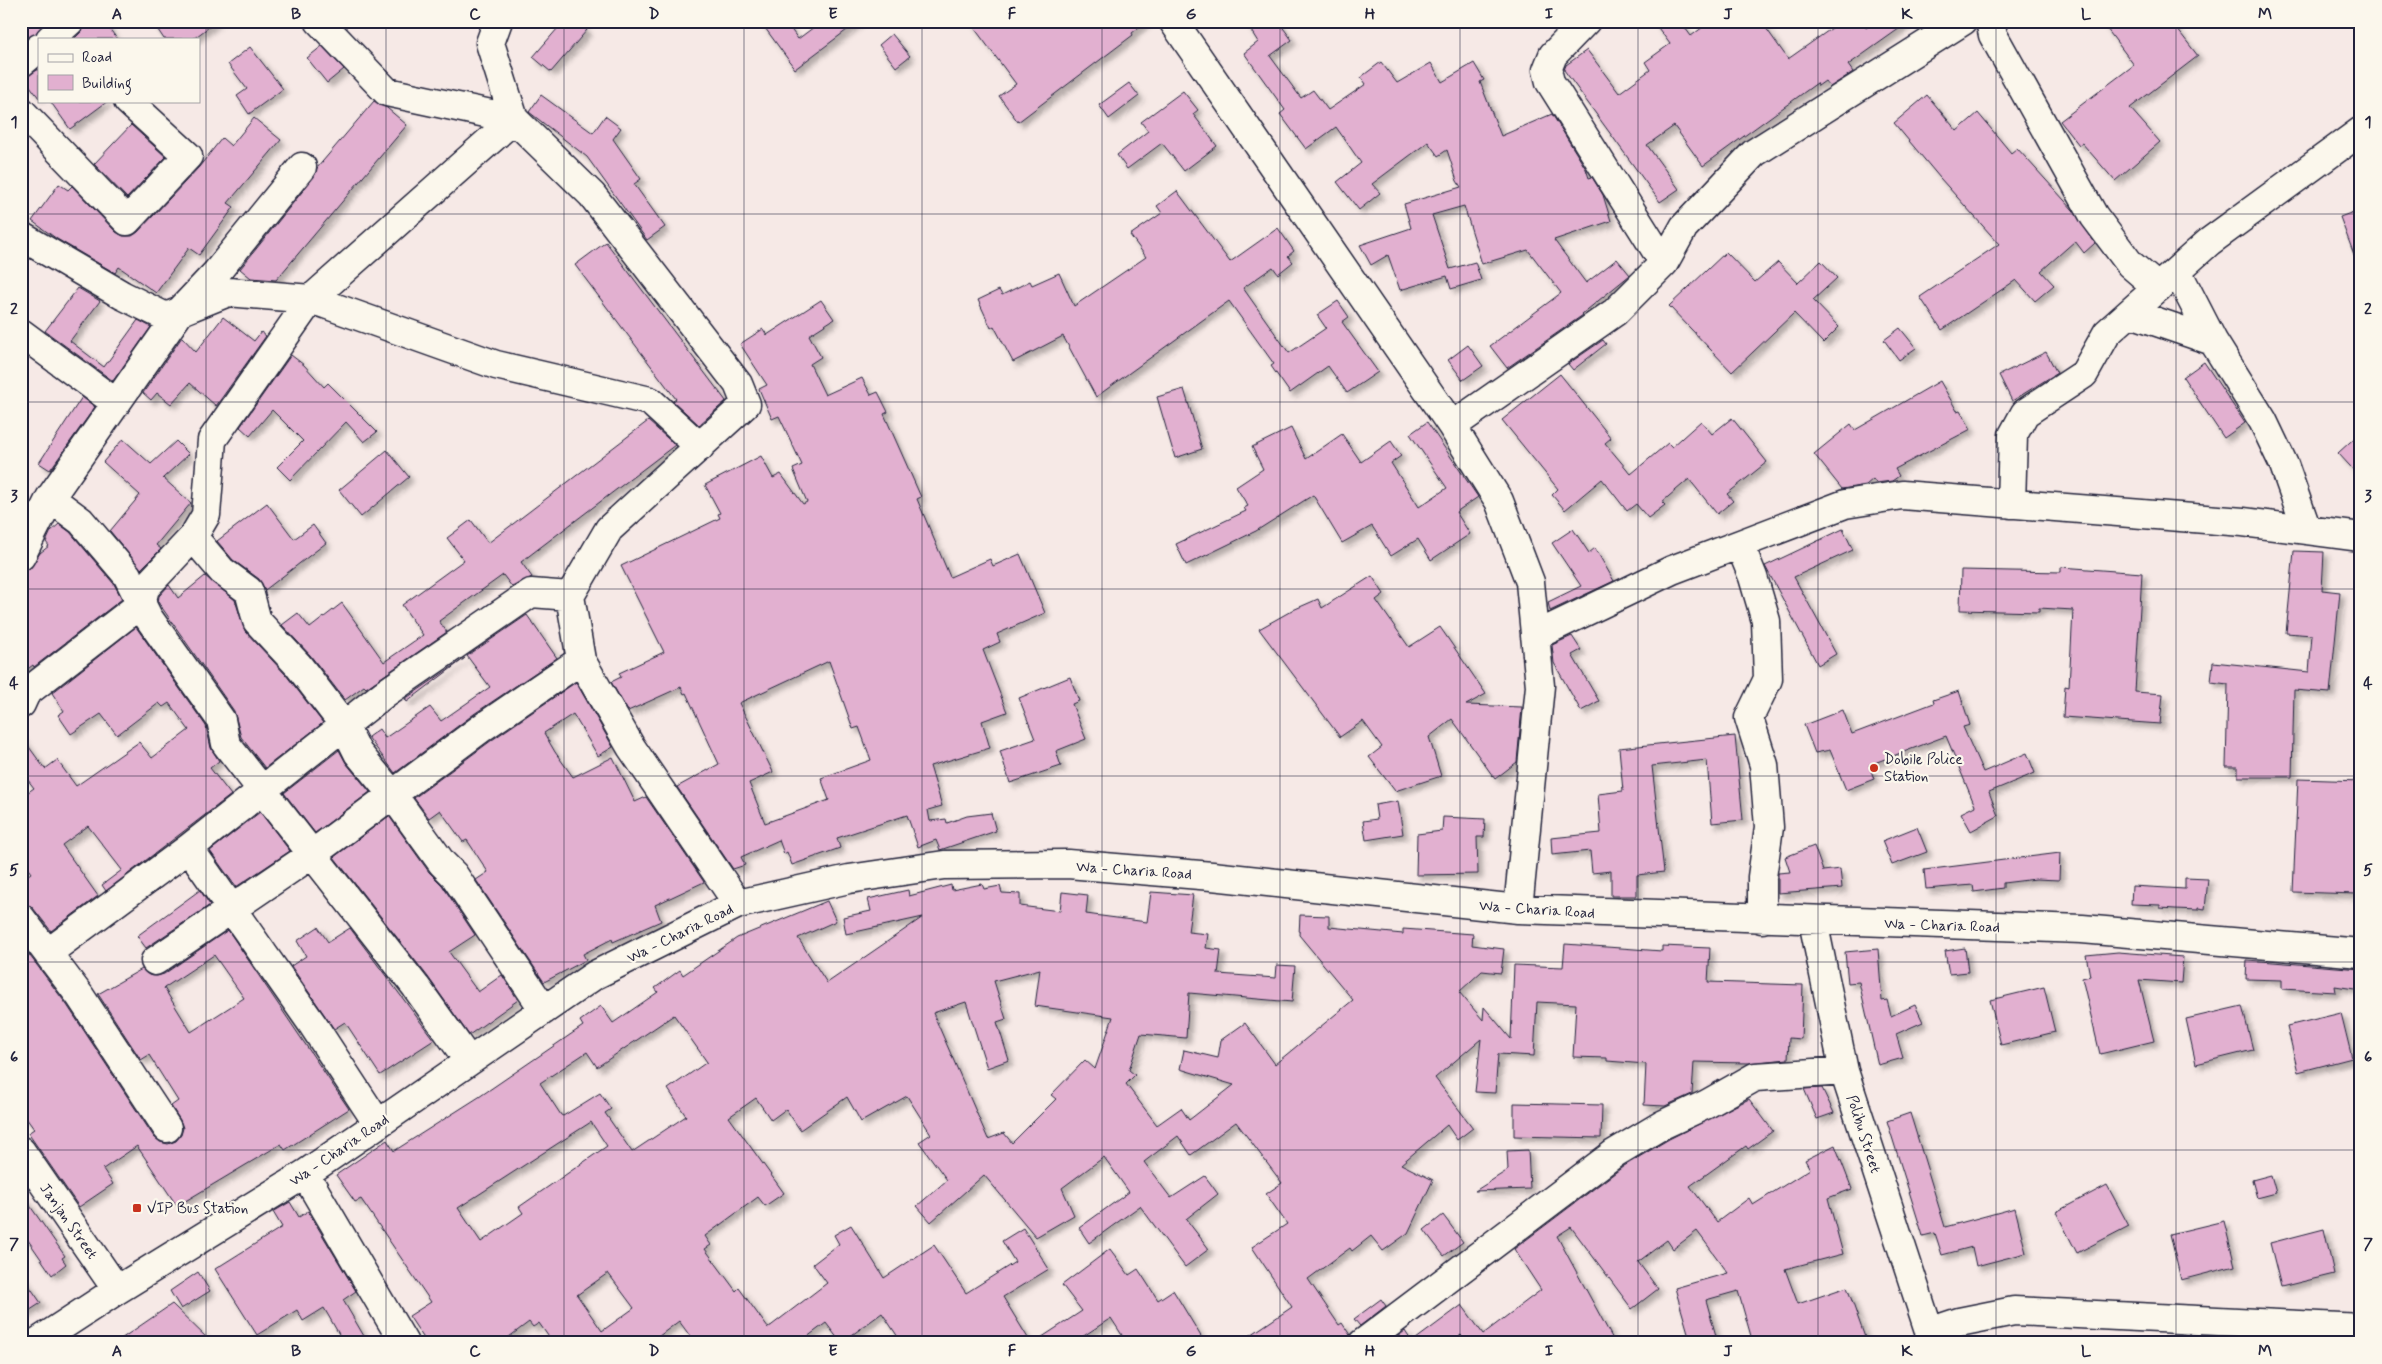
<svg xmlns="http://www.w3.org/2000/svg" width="2382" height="1364" font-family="Mynerve,sans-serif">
<defs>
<filter id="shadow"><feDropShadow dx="4.5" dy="4.5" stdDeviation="2.5" flood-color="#0004"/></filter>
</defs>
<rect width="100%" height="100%" fill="#f6e9e6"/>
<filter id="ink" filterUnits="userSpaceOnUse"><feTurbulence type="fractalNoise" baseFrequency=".02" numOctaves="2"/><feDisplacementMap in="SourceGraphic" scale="10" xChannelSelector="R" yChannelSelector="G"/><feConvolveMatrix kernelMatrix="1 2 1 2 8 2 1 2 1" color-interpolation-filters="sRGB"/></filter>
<g filter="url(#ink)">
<path fill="#e2b0d0" stroke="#22223b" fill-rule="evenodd" filter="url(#shadow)" d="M21,21H46L36,33L21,42Z
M85,21H104L117,39H74L81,32Z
M152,21H217L193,39H164Z
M564,21H577L587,30L551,72L533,57Z
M760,21H785L798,39L822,21H859L795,69Z
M969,21H1147L1132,33L1133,35L1018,122L999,96L1016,84Z
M1245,21H1278L1292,40L1270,56L1301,98L1313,90L1328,110L1366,84L1361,77L1381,62L1397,83L1431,63L1442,82L1474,63L1484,80L1480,82L1501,136L1552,114L1586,169L1589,178L1592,177L1603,195L1611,221L1554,240L1586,283L1617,259L1630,275L1582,314L1583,315L1507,368L1490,346L1561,293L1528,250L1482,264L1464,206L1432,215L1450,269L1475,262L1481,280L1451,289L1447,276L1400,290L1388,255L1371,265L1360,245L1411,228L1404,204L1461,187L1457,181L1447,150L1438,156L1428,142L1372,184L1380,193L1359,210L1337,182L1361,163L1336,127L1306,149L1280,114L1285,110L1244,53L1258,42Z
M1653,21H1680L1691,36L1711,21H1761L1788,59L1842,21H1861L1866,28L1876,21H1910L1848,65L1853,72L1830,87L1825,81L1818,86L1817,83L1703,166L1674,126L1647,145L1679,189L1660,202L1564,70L1566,65L1587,50L1619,93L1650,70L1645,62L1670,44Z
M2101,21H2171L2198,56L2130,108L2160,142L2115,181L2082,143L2079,145L2060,121L2134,65Z
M892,34L910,56L896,67L879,45Z
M322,46L344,69L327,83L307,58Z
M250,47L283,89L249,114L237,96L247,89L228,64Z
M39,69V98L24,78Z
M1129,83L1139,96L1109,119L1099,105Z
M1183,91L1198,110L1193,114L1217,146L1184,171L1162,143L1127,169L1117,155L1148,131L1141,122Z
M541,95L593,133L605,116L621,128L613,139L641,179L634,184L665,227L647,240L587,157L529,112Z
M1927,95L1957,131L1978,113L2011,153L2017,148L2074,211L2095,243L2084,253L2075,241L2041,271L2054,285L2035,301L2016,280L1942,330L1920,297L1999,244L1940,178L1894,123Z
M50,101H108L70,129Z
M374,101L387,108L407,125L276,280L251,278L240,269L314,177L317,168Z
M254,118L281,140L228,203L234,207L199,255L189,248L156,293L119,267L115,273L57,239L32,221L59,184L68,190L72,186L116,232L123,236H132L138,232L199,167L222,138L231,146Z
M131,125L166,157L127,198L94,164Z
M1177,191L1230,262L1278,228L1294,251L1288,256L1293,262L1278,274L1273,267L1243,288L1289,353L1326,328L1317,315L1338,301L1349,317L1342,322L1378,372L1347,393L1328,366L1290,393L1271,366L1274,364L1229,301L1096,397L1063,336L1013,362L994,326L991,328L978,300L999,290L1002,295L1030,281L1032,285L1059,273L1074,306L1146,257L1130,235L1162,213L1157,206Z
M2361,209V268H2359L2340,217Z
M606,242L726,401L699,425L673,401L676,399L575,265Z
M1726,252L1755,282L1778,262L1798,283L1821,261L1837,278L1813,300L1839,327L1823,343L1794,313L1732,372L1669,306Z
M78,288L100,301L70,341L104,367L138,320L151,327L113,381L45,331Z
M821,300L834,319L809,335L821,357L810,364L825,395L862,378L871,395L878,392L888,412L884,414L921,497L917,499L950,577L990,559L993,566L1020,554L1045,613L997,634L1000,642L983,650L1007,712L982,721L990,748L930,766L942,806L928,810L930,821L946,819L947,823L967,816L991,813L996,831L940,850L936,840L918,847L907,815L837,838L840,848L792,865L787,852L784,854L779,840L741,857L745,865L733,869L677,787L719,764L686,693L684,694L681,687L628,711L611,682L621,677L619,673L664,652L621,566L720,518L718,514L720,513L705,485L761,456L773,478L781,474L803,504L807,502L793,469L802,465L779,416L772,419L759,389L767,385L740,344L763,329L767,335ZM829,661L853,729L859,727L871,760L821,778L829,800L765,823L749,783L773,772L739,703Z
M223,317L254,341L261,332L266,336L216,406L190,383L171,404L157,393L151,400L143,393L182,337L196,352Z
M1900,328L1916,348L1899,360L1884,340Z
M1603,340L1606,344L1573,370L1568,364Z
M1468,345L1483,366L1463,380L1448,360Z
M2046,352L2057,373L2012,401L1999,375Z
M291,355L304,365L324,387L328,383L377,432L364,442L346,422L290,480L277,467L303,441L272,410L250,436L240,427Z
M2204,362L2245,423L2224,438L2183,377Z
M1560,374L1611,438L1605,443L1631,474L1668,443L1672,447L1701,421L1712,434L1732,418L1767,462L1727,494L1733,501L1717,514L1689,479L1662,502L1665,505L1648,518L1636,504L1627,511L1602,479L1565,510L1552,495L1558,489L1502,420Z
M1940,381L1957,411L1960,410L1971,429L1895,469L1899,476L1892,481L1876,483L1873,479L1866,485L1842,489L1814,454L1851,424L1855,430Z
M1184,389L1202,449L1175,458L1157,397Z
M82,397L95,407L50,470L39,463Z
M648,421L675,445L521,562L532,577L512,587L503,575L439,621L447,632L366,688L364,686L345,700L310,655L282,625L298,613L310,628L342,603L384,662L423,635L402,605L464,560L447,538L471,520L488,543Z
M1427,422L1478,497L1456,512L1470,534L1431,560L1418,539L1391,556L1372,526L1342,543L1313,495L1256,531L1186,565L1176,544L1246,511L1244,508L1248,506L1236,487L1263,469L1252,447L1291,428L1306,459L1342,434L1361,462L1391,441L1401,456L1391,463L1419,507L1447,488L1410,434Z
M2361,432V478L2338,453Z
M123,439L151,464L176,441L189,454L163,478L191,503L156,545L161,549L141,569L110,531L140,495L103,462Z
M387,450L409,477L361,517L339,490Z
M267,503L294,539L313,525L326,543L265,590L259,579L233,560L217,541Z
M59,524L70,532L114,584L122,599L34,667L33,665L21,674V572L30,569L40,553L49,546L46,542L51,531Z
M1573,529L1589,553L1595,548L1614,581L1550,611L1548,602L1581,586L1552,543Z
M1843,529L1853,550L1794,577L1836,654L1818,665L1765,566Z
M2294,551L2324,552L2322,590L2340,592L2330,693L2294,690L2292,777H2238V767H2226L2228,684L2211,682L2213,662L2309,672L2312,635L2286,633Z
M2061,567L2142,573L2135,692L2163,694L2160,724L2063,717L2065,686L2069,687L2073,610L2039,608V612L1960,610L1961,570L2061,572Z
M205,576L235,600L245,631L286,675L323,723L265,768L241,737L234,711L158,602L159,596L169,585L178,598Z
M1372,576L1384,594L1376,600L1409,647L1440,627L1486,694L1466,705L1522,707L1517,762L1495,779L1452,719L1429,737L1441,776L1395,791L1369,757L1382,747L1363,721L1340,737L1259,629L1293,610L1318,599L1322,608Z
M527,615L557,658L474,714L395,773L368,737L379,729L385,738L430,707L441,721L490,687L467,656Z
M136,627L206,726L211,748L219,761L210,768L231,795L106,891L102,885L122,870L88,826L62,845L98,896L51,931L33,908L21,903V880L31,873L21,859V797L34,788L21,771V736L45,769L57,760L76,786L139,742L152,758L189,730L169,703L163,707L159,703L117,735L101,714L71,734L58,715L64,711L52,693Z
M1572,636L1581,650L1572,655L1599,701L1581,711L1554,663L1552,645Z
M465,658L407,702L405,699Z
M1070,677L1079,701L1072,704L1086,739L1056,751L1061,766L1010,783L1000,751L1035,739L1019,698Z
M576,682L613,747L598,756L573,714L544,733L555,752L573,777L613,757L635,802L646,797L704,882L655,905L661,921L613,942L612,939L583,954L586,960L544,982L476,880L488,872L467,840L463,842L440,810L429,818L414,798L492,740Z
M1959,691L1970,725L1963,727L1983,772L2027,753L2035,773L1989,792L1998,816L1971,831L1961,813L1975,806L1946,736L1869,765L1874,779L1846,790L1830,750L1815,753L1804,725L1843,710L1852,734L1934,703L1933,700Z
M1735,736L1743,820L1712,823L1707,760L1652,766L1664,872L1637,875V896H1611V871L1592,873L1590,851L1552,855L1551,838L1601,833L1598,794L1623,791L1619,748Z
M339,750L346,763L370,792L315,833L284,793Z
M2298,779L2361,781L2357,894L2293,892Z
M1398,801L1403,834L1366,840L1363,821L1377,819L1375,805Z
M260,812L290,851L236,887L210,851Z
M389,816L429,872L442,885L475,935L449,952L478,992L502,975L518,1000L469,1035L428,977L334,857Z
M1443,817L1485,819L1484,837H1477L1478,874L1416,875L1417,834L1442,831Z
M1917,827L1927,852L1892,865L1882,841Z
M1814,846L1823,871L1840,869L1842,888L1778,893V873L1790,872L1785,857Z
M2060,853L2059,880L2036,879L2003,883V888L1974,892L1973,885L1926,889L1924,870Z
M2185,878L2208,879L2205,909L2198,908V910L2175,909L2160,908V905L2131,904L2132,886L2185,889Z
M982,884L984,889L1000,886L1002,893L1020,894V906L1060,911L1062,892L1088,895L1086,914L1147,922L1151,892L1193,895L1188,932L1208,934L1206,948L1221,950L1218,974L1276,978L1277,965L1295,966L1292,1002L1189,993L1186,1038L1141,1034L1129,1070L1135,1075L1126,1084L1157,1125L1181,1108L1189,1120L1234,1085L1180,1069L1184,1050L1218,1058L1221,1040L1245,1023L1275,1064L1353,1000L1299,935L1300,915L1329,916V927L1403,934V929L1473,934L1472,945L1504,949L1501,973L1482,971L1459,992L1483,1020L1484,1007L1511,1039L1514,965L1563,967L1565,944L1662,951V946L1710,948L1708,982L1803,985L1801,1039L1789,1038L1788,1059L1749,1063L1694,1062L1692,1094L1665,1106L1644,1105L1646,1064L1607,1061V1058L1573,1057L1576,1004L1537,1002L1534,1056L1498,1054L1495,1093L1475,1092L1481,1039L1435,1078L1473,1128L1457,1140L1447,1125L1401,1164L1433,1180L1408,1233L1383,1251L1371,1236L1352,1251L1350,1248L1308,1279L1339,1325L1342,1323L1350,1335L1348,1343H1239L1292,1307L1252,1247L1287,1224L1266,1194L1282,1183L1236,1122L1191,1155L1178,1136L1144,1162L1171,1198L1205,1176L1218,1194L1186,1219L1209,1249L1185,1267L1140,1206L1089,1243L1079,1228L1129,1192L1104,1157L1062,1188L1074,1215L1036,1237L984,1175L931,1222L917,1206L947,1180L919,1142L931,1134L907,1096L861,1122L847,1097L800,1130L786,1109L771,1120L756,1098L729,1117L784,1193L765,1206L758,1197L705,1236L711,1245L705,1249L736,1291L739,1288L768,1328L827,1283L813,1264L839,1244L834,1235L851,1225L884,1278L934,1245L966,1293L1015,1262L1002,1241L1023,1228L1049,1269L1003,1297L1031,1343H902L882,1313L841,1343L826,1323L799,1343H695L679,1321L650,1343H553L539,1323L533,1327L529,1322L501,1343H427L409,1316L431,1302L361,1199L355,1202L336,1175L387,1140L394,1151L479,1097L583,1026L580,1021L601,1006L613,1023L658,992L655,988L680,970L683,975L737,938L827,901L836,921L798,938L827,983L923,917L846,934L843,917L871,911L868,899L908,890L909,896L951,885L952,890ZM1040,969L1035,1006L1113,1017L1095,1069L1085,1060L1051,1095L1056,1099L1012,1143L1004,1133L988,1139L933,1013L966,1002L987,1068L1009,1060L997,1022L1006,1019L994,981ZM674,1015L707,1062L668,1089L686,1116L632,1152L605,1113L611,1109L600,1093L563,1116L561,1115L540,1083L587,1052L597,1067ZM591,1122L607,1146L519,1207L523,1213L481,1242L458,1208ZM608,1273L634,1308L602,1331L577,1295Z
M200,890L210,905L146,948L137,936Z
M318,927L328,942L350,928L434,1040L380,1075L345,1022L334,1029L291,966L306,956L297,941Z
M228,930L349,1109L285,1150L281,1144L177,1206L137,1146L103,1169L113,1184L79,1207L28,1133L34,1129L21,1111V944L67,1005L154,1137L160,1142L168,1144L176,1141L181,1135L183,1128L180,1120L171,1106L178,1101L149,1055L141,1060L98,994L142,969L149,975L157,976L164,974ZM214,955L244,998L191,1032L164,988Z
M1965,948L1968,972L1949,974L1945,951Z
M1878,949L1882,1001L1887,1000L1891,1016L1915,1005L1923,1022L1896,1034L1903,1058L1878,1065L1859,982L1848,983L1845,952Z
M2118,952L2183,957L2181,983L2139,980L2154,1041L2100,1054L2082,978L2090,976L2086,955Z
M2247,960L2361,969V990L2335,986L2336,992L2282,989V980L2246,979Z
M2044,987L2055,1032L2001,1045L1990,1000Z
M2242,1006L2253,1050L2196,1064L2186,1019Z
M2341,1013L2352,1058L2298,1072L2287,1026Z
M1822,1088L1834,1113L1817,1119L1804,1089Z
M1749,1099L1773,1131L1748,1149L1746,1146L1690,1186L1717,1222L1749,1198L1753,1205L1810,1169L1805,1160L1835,1145L1852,1189L1828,1198L1843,1254L1785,1269L1798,1304L1847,1287L1867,1343H1753L1738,1291L1706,1300L1718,1343H1691L1675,1288L1728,1273L1697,1231L1673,1249L1667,1240L1638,1262L1658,1289L1632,1309L1571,1227L1557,1236L1615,1343H1467L1461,1335L1450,1343H1389L1405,1331L1412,1342L1462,1305L1483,1334L1541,1290L1514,1249L1624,1166L1669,1139Z
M1514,1103L1602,1105L1601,1138L1514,1136Z
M1910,1113L1945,1227L2015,1208L2026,1253L1976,1266L1972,1247L1942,1255L1935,1233L1923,1236L1887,1121Z
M1528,1150L1530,1189L1475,1191L1508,1170L1507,1151Z
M2271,1175L2276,1193L2257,1198L2252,1180Z
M2107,1185L2129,1226L2077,1253L2056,1212Z
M21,1193L65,1256L62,1258L66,1264L52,1275L21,1230Z
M290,1202L299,1217L308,1211L356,1291L343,1300L368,1343H344L324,1308L303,1321L297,1310L257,1335L215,1269L282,1227L273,1212Z
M1443,1215L1463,1242L1444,1256L1424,1230Z
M2224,1221L2235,1266L2181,1280L2170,1234Z
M2324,1229L2334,1274L2281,1287L2270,1243Z
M1110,1249L1129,1275L1138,1269L1158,1300L1173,1290L1205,1343H1127L1111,1318L1073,1343H1033L1082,1311L1062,1285Z
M198,1272L210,1291L181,1309L170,1291Z
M21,1274L41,1303L21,1316Z
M1381,1299L1386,1306L1360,1326L1354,1319Z
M172,1304L212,1343H172L166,1338L159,1343H115Z"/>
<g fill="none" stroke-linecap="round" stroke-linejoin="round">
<defs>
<path id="minor" d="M319,21L387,92L514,119
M498,21L490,43L514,119L592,195L738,384L746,404L609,529L570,596
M1173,21L1452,426L1499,501L1530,582L1540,686L1518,909
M1586,21L1553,55L1547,70L1550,82L1664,263
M1990,21L1993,35L2094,216L2130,264L2158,288
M50,39L70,21
M21,63L39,48
M21,111L127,221L188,156L128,101
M21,236L122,295L166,317L228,292L311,299L496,365L650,401L700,447
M2177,271L2213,341L2263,421L2284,465L2307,530
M2131,313L2213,341
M21,333L116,403
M1452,426L1615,312L1664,263L1684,227L1754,153L1963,21
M50,498L81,521L127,575L148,617L221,720L226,744L416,987L469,1061
M2011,504L2013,435L2025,413L2084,374L2107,333L2209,242L2361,131
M193,537L222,571L249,591L257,621L298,665L344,725L358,753L392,794L442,863L454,875L544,1010
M1740,545L1753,577L1766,621L1768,679L1749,718L1764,765L1769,827L1762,877V919
M21,556L50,498L182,309L216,273L302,167
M1535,636L1672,570L1845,504L1902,495L2243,522L2361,537
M21,704L26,693L141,604L145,588L193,537L206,515L212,440L311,299L514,119
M189,848L313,1025L378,1124
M21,918L80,996L167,1128
M1813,921L1844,1071L1933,1343
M49,952L189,848L384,694L531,593L570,596L581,660L631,747L738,904
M155,961L311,855L483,727L581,660
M21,1151L117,1290
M305,1174L404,1343
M1929,1332L1959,1322L2014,1311L2361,1328
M36,1343L117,1290L305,1174L595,975L738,904L849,879L944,865L1068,864L1212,876L1518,909L2082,929L2361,953
M1363,1343L1615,1153L1662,1125L1707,1104L1755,1077L1844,1071"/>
</defs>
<use href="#minor" stroke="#22223b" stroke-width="31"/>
<use href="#minor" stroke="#fbf7ec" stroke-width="28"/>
</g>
</g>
<path fill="none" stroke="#22223b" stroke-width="1" stroke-opacity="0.55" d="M206,21V1343M386,21V1343M564,21V1343M744,21V1343M922,21V1343M1102,21V1343M1280,21V1343M1460,21V1343M1638,21V1343M1818,21V1343M1996,21V1343M2176,21V1343M21,214H2361M21,402H2361M21,589H2361M21,776H2361M21,962H2361M21,1150H2361"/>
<g fill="#c8321e" stroke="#fbf7ec" stroke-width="2">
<circle cx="1874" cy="768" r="5"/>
<rect x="132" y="1203" width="10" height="10" rx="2.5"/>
</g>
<g text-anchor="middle" stroke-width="4.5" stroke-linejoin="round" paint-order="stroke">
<g font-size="15" fill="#22223b" stroke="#fbf7ec" text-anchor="start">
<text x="1884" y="764">Dobile Police<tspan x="1884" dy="17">Station</tspan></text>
<text x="147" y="1213">VIP Bus Station</text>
</g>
<g font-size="15" fill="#22223b" stroke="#fbf7ec">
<text transform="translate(1134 870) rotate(4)" y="5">Wa - Charia Road</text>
<text transform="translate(1537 909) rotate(4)" y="5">Wa - Charia Road</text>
<text transform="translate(1942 925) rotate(2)" y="5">Wa - Charia Road</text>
<text transform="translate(680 933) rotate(-26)" y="5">Wa - Charia Road</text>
<text transform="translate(1864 1134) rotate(72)" y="5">Polibu Street</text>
<text transform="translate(339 1150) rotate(-34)" y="5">Wa - Charia Road</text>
<text transform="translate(69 1221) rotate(55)" y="5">Janjan Street</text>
</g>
</g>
<rect width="2382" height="1364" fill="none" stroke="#fbf7ec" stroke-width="55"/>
<rect x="38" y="38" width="162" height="65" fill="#fbf7ec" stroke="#a4a2a5"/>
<rect x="48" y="54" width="25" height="8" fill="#fbf7ec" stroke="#a4a2a5"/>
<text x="82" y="62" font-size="15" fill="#22223b">Road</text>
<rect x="48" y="75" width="25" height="15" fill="#e2b0d0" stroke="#a4a2a5"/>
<text x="82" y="88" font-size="15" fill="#22223b">Building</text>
<rect x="28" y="28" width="2326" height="1308" fill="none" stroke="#22223b" stroke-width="2"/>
<g font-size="16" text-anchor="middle" font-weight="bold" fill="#22223b">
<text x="117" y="19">A</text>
<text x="296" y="19">B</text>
<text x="475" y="19">C</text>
<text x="654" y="19">D</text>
<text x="833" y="19">E</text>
<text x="1012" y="19">F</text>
<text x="1191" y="19">G</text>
<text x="1370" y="19">H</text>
<text x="1549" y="19">I</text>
<text x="1728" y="19">J</text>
<text x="1907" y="19">K</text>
<text x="2086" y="19">L</text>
<text x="2265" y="19">M</text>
<text x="14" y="127">1</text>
<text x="2368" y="127">1</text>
<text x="14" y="314">2</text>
<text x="2368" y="314">2</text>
<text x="14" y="501">3</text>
<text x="2368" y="501">3</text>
<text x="14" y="688">4</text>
<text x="2368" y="688">4</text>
<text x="14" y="875">5</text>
<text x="2368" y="875">5</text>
<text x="14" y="1062">6</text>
<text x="2368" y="1062">6</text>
<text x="14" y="1249">7</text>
<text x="2368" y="1249">7</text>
<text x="117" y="1356">A</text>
<text x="296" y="1356">B</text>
<text x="475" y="1356">C</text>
<text x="654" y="1356">D</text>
<text x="833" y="1356">E</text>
<text x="1012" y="1356">F</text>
<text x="1191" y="1356">G</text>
<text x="1370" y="1356">H</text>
<text x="1549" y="1356">I</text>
<text x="1728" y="1356">J</text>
<text x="1907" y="1356">K</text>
<text x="2086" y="1356">L</text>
<text x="2265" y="1356">M</text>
</g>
</svg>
